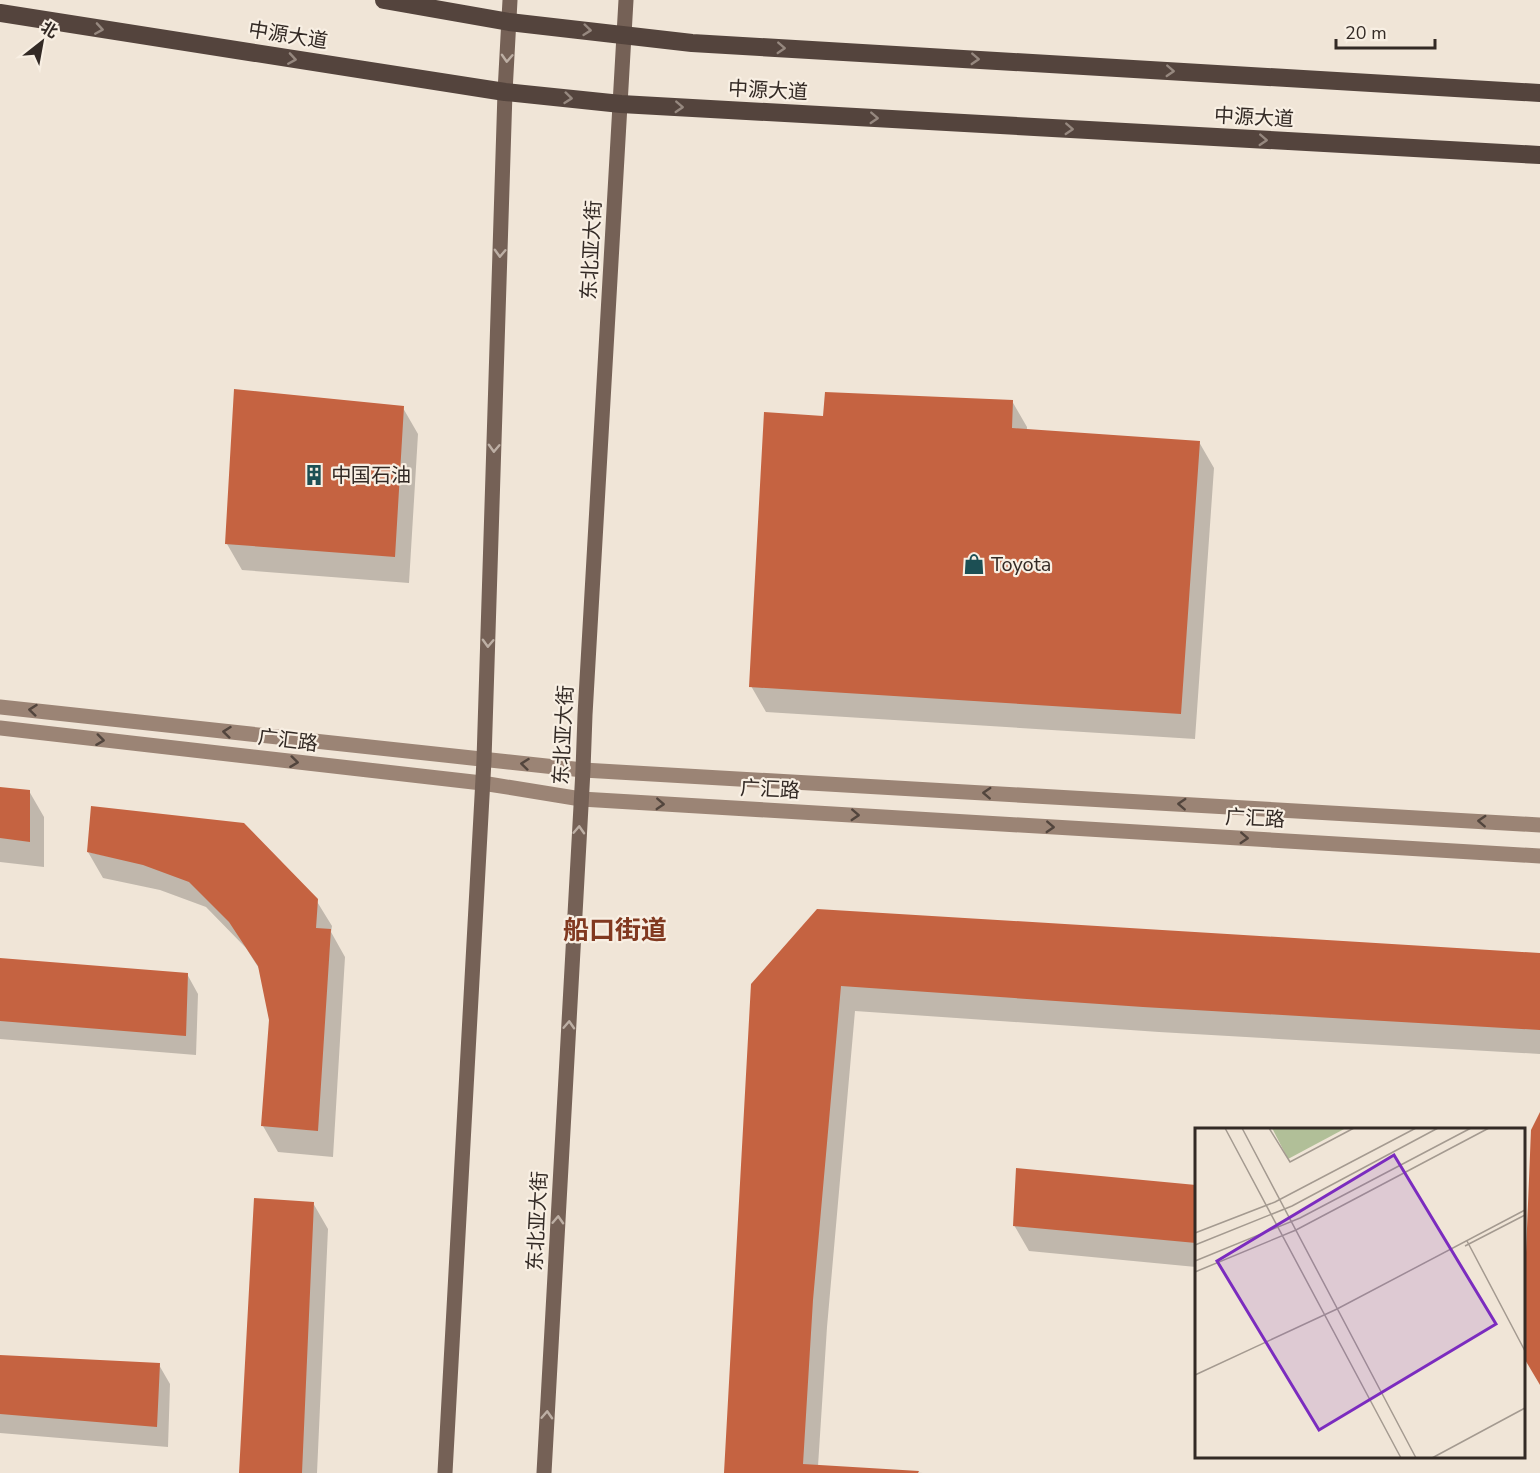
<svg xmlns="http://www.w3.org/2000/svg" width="1540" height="1473" font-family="'Nunito Sans','Noto Sans SC',sans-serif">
<rect width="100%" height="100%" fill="#f0e5d7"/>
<path fill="#0003" d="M1012,401L1027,427V431L1199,442L1214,468L1195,739L766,712L751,686L825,417Z
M403,408L418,434L409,583L242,570L227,544Z
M0,789L29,791L44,817V867L0,862Z
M88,852L316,900L332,926L331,932L345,957L333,1157L278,1152L263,1126L270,1020L260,970L246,948L206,907L160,890L103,878Z
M1540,954V1054L1159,1032L855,1011L827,1327L818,1466L923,1473H725L752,985Z
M0,959L187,974L198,994L196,1055L0,1039Z
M1017,1170L1196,1186V1267L1029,1251L1014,1225Z
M313,1203L328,1229L317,1473H240Z
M0,1357L159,1365L170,1384L168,1447L0,1433Z"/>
<path fill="#c56341" d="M234,389L404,406L395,557L225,544Z
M825,392L1013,400L1012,428L1200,441L1181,714L749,687L764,412L823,416Z
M0,787L30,790V842L0,838Z
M91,806L244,823L318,899L316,928L331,929L318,1131L261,1126L269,1020L258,966L229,922L189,882L143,865L87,852Z
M817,909L1540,953V1030L1143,1007L841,986L813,1300L803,1464L919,1471L918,1473H724L751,984Z
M0,958L188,973L186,1036L0,1021Z
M1540,1112V1385L1524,1358V1302L1531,1130Z
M1016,1168L1196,1185V1243L1013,1226Z
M254,1198L314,1202L302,1473H239Z
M0,1355L160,1363L157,1427L0,1414Z"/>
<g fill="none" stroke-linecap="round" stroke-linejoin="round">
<path stroke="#9b8475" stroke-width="15" d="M0,707L583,770L1540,825
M0,728L482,783L581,799L1540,856"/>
<path stroke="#756156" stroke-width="15" d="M445,1473L484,760L505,92L510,0
M544,1473L583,770L585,715L626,0"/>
<path stroke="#54443d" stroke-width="18" d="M384,0L509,22L692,43L1540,93
M0,13L505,92L621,104L1540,155"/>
</g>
<defs><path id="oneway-chevron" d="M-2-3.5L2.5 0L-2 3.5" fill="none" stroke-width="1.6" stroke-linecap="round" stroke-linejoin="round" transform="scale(1.5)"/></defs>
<g stroke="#96887f">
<use href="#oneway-chevron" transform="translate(99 29) rotate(9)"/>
<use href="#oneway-chevron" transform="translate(587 30) rotate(6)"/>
<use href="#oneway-chevron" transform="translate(781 48) rotate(3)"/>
<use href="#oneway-chevron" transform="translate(292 59) rotate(9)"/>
<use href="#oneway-chevron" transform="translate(975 59) rotate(3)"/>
<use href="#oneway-chevron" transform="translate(1170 71) rotate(3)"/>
<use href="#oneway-chevron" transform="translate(568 98) rotate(6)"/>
<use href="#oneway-chevron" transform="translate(679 107) rotate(3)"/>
<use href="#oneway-chevron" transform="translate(874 118) rotate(3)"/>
<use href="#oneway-chevron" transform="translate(1069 129) rotate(3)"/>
<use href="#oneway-chevron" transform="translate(1263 140) rotate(3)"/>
</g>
<g stroke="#bdafa4">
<use href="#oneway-chevron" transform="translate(507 58) rotate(93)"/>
<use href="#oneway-chevron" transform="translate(500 253) rotate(92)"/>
<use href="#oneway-chevron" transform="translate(494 448) rotate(92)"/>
<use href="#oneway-chevron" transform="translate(488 643) rotate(92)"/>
<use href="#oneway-chevron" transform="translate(579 830) rotate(-87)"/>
<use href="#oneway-chevron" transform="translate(569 1025) rotate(-87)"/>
<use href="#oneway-chevron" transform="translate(558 1220) rotate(-87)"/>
<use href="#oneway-chevron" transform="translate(547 1415) rotate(-87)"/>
</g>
<g stroke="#52453d">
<use href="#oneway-chevron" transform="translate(33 710) rotate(-174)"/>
<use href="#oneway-chevron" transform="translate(227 732) rotate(-174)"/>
<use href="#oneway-chevron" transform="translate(100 740) rotate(7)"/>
<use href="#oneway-chevron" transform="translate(294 762) rotate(7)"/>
<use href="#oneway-chevron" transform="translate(525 764) rotate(-174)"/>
<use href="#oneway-chevron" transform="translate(987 793) rotate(-177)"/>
<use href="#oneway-chevron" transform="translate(660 804) rotate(3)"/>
<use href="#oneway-chevron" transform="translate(1182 804) rotate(-177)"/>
<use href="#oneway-chevron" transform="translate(855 815) rotate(3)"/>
<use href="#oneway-chevron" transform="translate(1482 821) rotate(-177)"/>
<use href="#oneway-chevron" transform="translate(1050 827) rotate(3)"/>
<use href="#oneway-chevron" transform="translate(1244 838) rotate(3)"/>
</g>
<defs>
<symbol id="building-bare" viewBox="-9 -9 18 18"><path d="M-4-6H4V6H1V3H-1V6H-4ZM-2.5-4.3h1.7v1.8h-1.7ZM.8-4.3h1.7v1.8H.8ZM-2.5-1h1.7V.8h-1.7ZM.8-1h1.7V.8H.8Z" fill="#1c4f54" stroke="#f8efe3" stroke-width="2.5" paint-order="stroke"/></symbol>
<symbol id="shop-bare" viewBox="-9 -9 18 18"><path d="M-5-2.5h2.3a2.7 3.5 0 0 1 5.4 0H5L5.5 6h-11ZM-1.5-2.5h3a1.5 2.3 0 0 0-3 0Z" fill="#1c4f54" stroke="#f8efe3" stroke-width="2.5" paint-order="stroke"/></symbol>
</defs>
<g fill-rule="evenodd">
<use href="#building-bare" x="299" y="460" width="30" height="30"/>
<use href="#shop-bare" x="959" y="549" width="30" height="30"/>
</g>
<g text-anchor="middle" stroke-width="4.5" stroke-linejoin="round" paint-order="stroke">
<g font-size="20" fill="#332a25" stroke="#f8efe3">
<text transform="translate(288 35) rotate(9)" y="7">中源大道</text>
<text transform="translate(768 90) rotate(3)" y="7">中源大道</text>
<text transform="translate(1254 117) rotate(3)" y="7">中源大道</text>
<text transform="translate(591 250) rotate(-87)" y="7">东北亚大街</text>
<text transform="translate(563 735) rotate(-87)" y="7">东北亚大街</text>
<text transform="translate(288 740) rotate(7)" y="7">广汇路</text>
<text transform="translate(770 789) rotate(3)" y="7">广汇路</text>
<text transform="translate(1255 818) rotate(3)" y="7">广汇路</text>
<text transform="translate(537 1221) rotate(-87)" y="7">东北亚大街</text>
</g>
<g font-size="20" fill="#332a25" stroke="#f8efe3" text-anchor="start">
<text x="331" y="482">中国石油</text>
<text x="991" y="571">Toyota</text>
</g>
<g font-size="26" font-weight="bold" fill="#813920" stroke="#f8efe3">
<text x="615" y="939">船口街道</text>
</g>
</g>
<g transform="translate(1195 1128)">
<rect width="330" height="330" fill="#f0e5d7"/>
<path d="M77,0H151L93,31Z" fill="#b1bf98"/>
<path fill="none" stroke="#a49a90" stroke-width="1.5" d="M30,0L206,330M47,0L221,330M74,0L95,34L159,0M0,105L80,74L221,0M272,113L330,223M0,117L97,78L243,0M270,118L330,87M0,133L105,90L276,0M0,144L101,102L294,0M0,247L142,181L330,82M237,330L330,280"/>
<path fill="#7b2cbf" fill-opacity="0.15" stroke="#7b2cbf" stroke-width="3" d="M199,27L301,196L124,302L22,133Z"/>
<rect width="330" height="330" fill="none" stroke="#332a25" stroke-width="3"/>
</g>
<g transform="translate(42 42) rotate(31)" stroke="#f8efe3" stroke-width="4.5" paint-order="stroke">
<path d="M0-4.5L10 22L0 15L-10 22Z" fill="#332a25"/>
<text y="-9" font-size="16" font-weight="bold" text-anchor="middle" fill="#332a25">北</text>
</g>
<path d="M1336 39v9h99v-9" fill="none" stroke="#332a25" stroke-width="3"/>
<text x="1345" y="39" font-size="18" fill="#332a25" stroke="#f8efe3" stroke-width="4.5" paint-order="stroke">20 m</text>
</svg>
